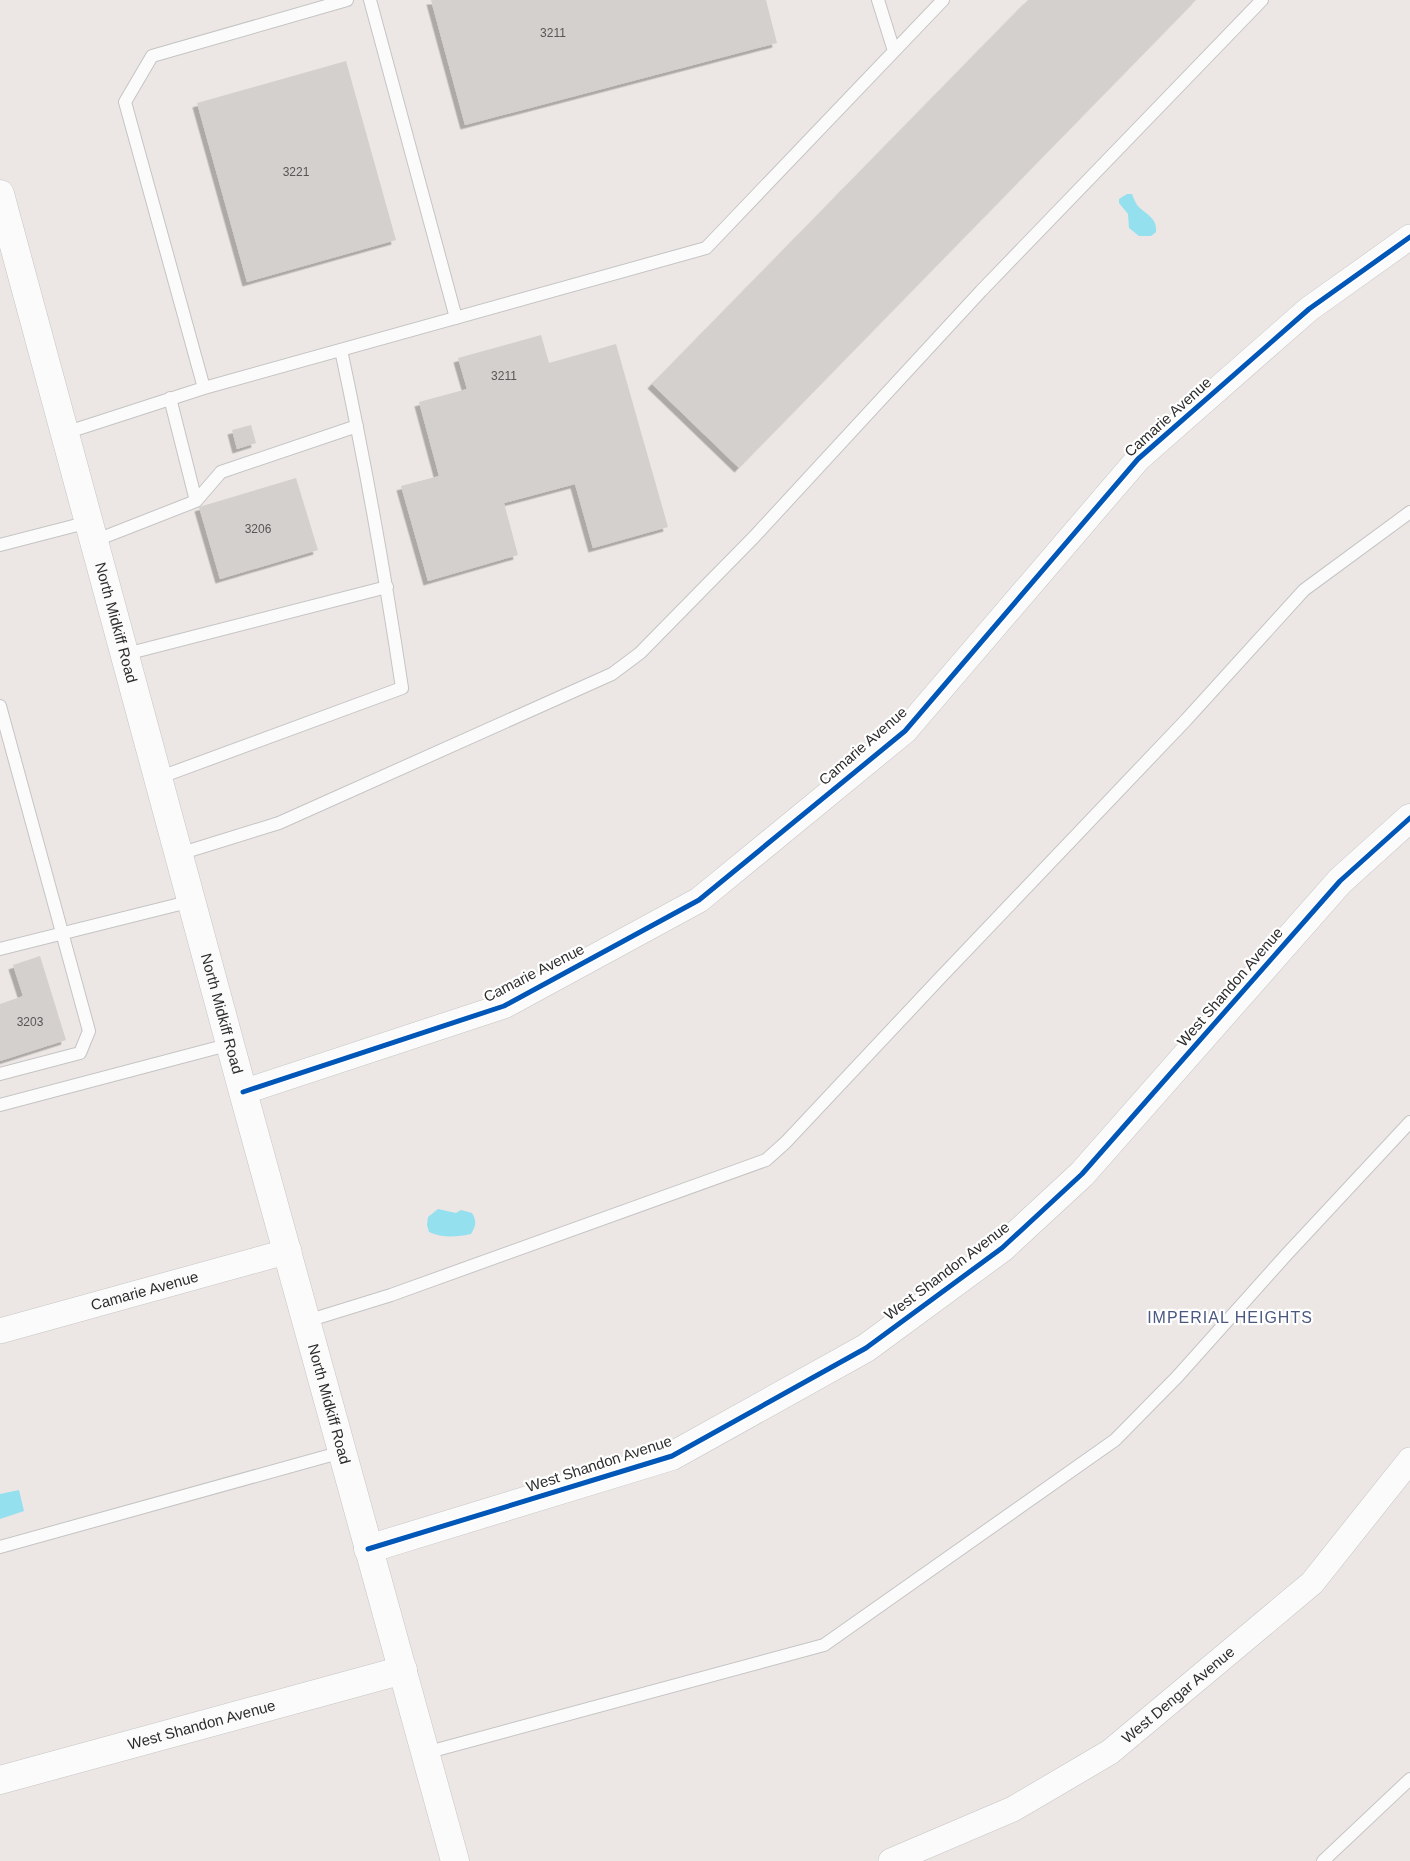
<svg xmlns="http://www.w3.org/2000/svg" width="1410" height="1861" font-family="Arial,sans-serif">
<defs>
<filter id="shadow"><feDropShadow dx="-4.5" dy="4.5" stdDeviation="0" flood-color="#0004"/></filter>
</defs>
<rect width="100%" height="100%" fill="#ece7e4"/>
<path fill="#94e0ef" d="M1127,194H1132C1134,199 1136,205 1140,208C1149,216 1157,219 1156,232L1151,236H1139L1129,228L1128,214L1119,203V199Z
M438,1209L456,1213L461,1210L472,1213C477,1221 476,1226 471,1234C457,1237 442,1238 429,1232L427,1225L428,1217Z
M19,1490L24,1511L0,1519V1494Z"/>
<path fill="#d3d0cd" filter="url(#shadow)" d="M431,0H766L777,43L465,125Z
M1028,0H1196L739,468L652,384Z
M346,61L396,240L247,282L197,103Z
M541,335L549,363L616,344L668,527L593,548L575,484L504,503L518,555L428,581L401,486L439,476L419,402L467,389L458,358Z
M251,425L256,443L237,449L232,430Z
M296,478L318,550L220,579L199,507Z
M40,956L66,1040L0,1061V1004L23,996L13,965Z"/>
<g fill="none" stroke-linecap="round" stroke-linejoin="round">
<defs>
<path id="service" d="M370,0L456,318
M878,0L894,51
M204,388L706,248L943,0
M170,398L196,501
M65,433L204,388L125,102L152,56L347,0
M94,541L196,501L221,472L357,426
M0,545L89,522
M126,654L387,587
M0,706L89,1031L80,1053L0,1074
M158,778L402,688C385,574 365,462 341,350
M179,854L279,823L612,674L640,653L754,537L981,291L1262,0
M0,949L192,901
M0,1105L231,1044
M307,1321L391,1295L766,1160L786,1142L941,977L1186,720L1304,590L1410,512
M0,1547L342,1452
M425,1753L824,1645L1115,1440L1177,1377L1287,1254L1410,1122
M1323,1861L1410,1779"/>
<g id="minor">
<path d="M243,1092L504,1006L699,900L905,731L1138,459L1309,309L1410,237"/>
<path id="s1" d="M0,1331L289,1251"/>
<path id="s2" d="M891,1861L1013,1809L1110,1752L1312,1583L1410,1460"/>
</g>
<g id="tertiary">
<path d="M368,1549L672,1456L866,1348L1002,1248L1082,1174L1340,881L1410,818"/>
<path id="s3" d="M0,1780L403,1670"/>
</g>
<g id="secondary">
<path id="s4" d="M0,194L243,1092L455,1861"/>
</g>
</defs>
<use href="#service" stroke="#c5c4c4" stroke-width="14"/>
<use href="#minor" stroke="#c5c4c4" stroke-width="26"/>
<use href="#tertiary" stroke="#c5c4c4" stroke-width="29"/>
<use href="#secondary" stroke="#c5c4c4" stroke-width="29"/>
<use href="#service" stroke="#fcfbfb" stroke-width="12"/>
<use href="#minor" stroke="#fcfbfb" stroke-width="25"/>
<use href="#tertiary" stroke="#fcfbfb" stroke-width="28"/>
<use href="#secondary" stroke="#fcfbfb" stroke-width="28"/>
<defs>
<path id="cycleway" d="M243,1092L504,1006L699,900L905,731L1138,459L1309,309L1410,237
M368,1549L672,1456L866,1348L1002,1248L1082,1174L1340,881L1410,818"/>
</defs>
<use href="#cycleway" stroke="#fff" stroke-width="8"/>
<use href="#cycleway" stroke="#0057b8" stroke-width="5"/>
</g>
<g text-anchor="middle" stroke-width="4.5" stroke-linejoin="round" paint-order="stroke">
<g font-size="12" fill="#575656">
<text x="553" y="37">3211</text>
<text x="296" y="176">3221</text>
<text x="504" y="380">3211</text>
<text x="258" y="533">3206</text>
<text x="30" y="1026">3203</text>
</g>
<g font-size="15" fill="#2d2d2d" stroke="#fff">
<text transform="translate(1168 417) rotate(-42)" y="5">Camarie Avenue</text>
<text dy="5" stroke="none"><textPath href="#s4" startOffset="444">North Midkiff Road</textPath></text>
<text transform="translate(863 746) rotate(-41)" y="5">Camarie Avenue</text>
<text transform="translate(534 973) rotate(-27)" y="5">Camarie Avenue</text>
<text transform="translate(1230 987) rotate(-49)" y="5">West Shandon Avenue</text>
<text dy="5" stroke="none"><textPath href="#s4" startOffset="849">North Midkiff Road</textPath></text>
<text transform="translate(947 1271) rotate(-37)" y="5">West Shandon Avenue</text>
<text dy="5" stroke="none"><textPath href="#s1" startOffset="150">Camarie Avenue</textPath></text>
<text dy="5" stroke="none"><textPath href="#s4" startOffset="1254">North Midkiff Road</textPath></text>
<text transform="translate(599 1464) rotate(-18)" y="5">West Shandon Avenue</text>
<text dy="5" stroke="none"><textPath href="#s2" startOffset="334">West Dengar Avenue</textPath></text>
<text dy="5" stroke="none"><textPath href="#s3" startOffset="209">West Shandon Avenue</textPath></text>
</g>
<g font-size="16" letter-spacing="1" fill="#4b5981" stroke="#fff">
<text x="1230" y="1323">IMPERIAL HEIGHTS</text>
</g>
</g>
</svg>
